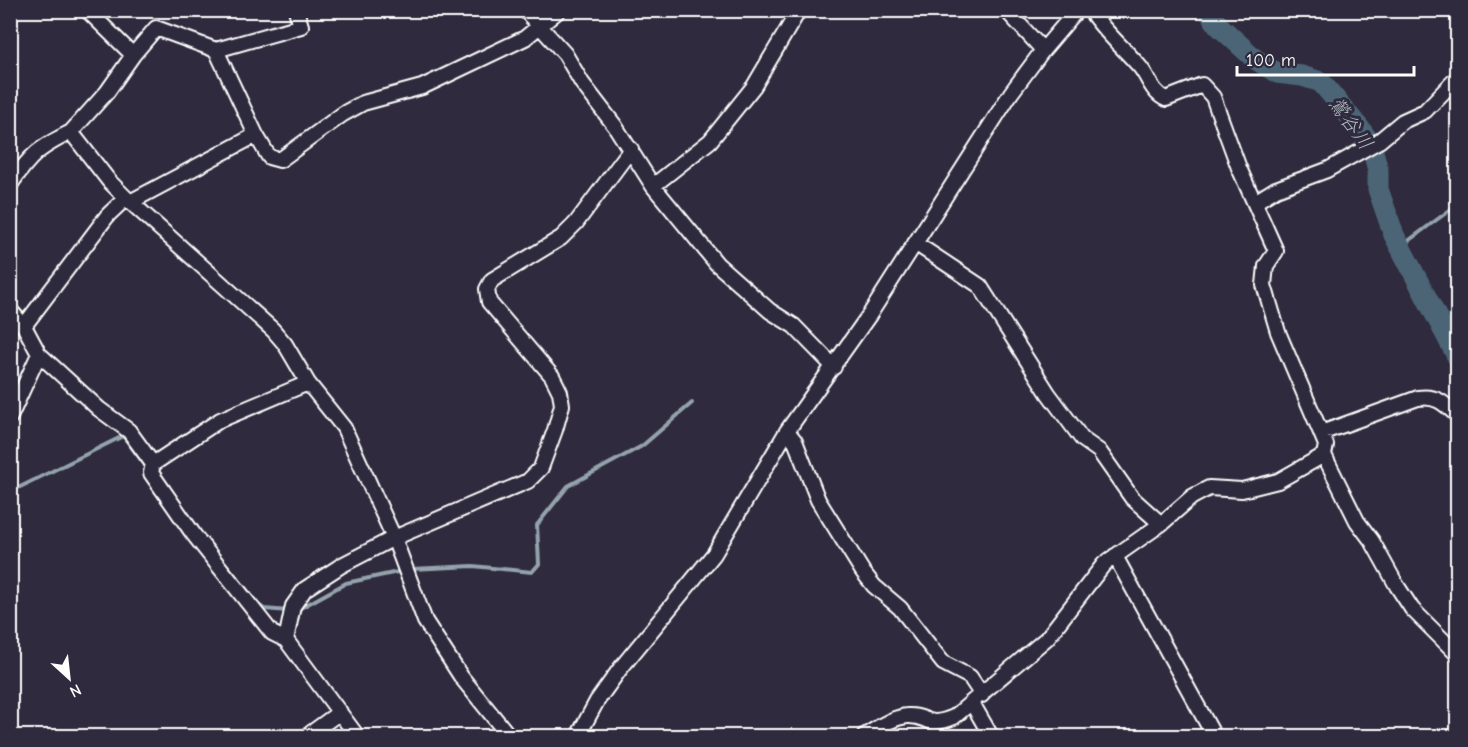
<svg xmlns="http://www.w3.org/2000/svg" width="1468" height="747" font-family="'Comic Neue','Klee One',sans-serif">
<rect width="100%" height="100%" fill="#2f2a3d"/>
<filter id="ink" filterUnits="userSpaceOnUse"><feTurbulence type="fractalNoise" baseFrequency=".0167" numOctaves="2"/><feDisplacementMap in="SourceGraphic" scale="12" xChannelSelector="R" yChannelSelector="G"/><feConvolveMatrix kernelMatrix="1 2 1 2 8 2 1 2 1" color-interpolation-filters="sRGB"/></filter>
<g filter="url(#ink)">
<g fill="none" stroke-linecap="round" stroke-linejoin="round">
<path stroke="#94a3ad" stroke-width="4" d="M1400,247L1458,204
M10,492L123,436L148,469
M216,552L251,595
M257,604L264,609L289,611
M297,610L346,583L412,569L473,566L532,572L539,564L537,525L568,486L642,446L692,403"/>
<path stroke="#4c6576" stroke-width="21" d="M1208,10L1218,25L1255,59L1277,73L1302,76L1321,82L1361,130L1371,144L1378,170V189L1394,235L1458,358"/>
<defs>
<path id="minor" d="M87,10L133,55L156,28L216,50
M525,10L565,54L582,83L615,126L653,186L717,264L770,311L794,326L834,367
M1006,10L1043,50
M1090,10C1105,33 1123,47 1140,67C1149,78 1152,93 1166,99L1202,85L1213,97L1239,168L1276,251L1266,266L1264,285L1278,332L1321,433
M71,132L107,92L133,55
M256,135L216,50L301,26L296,10
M10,185C31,154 39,148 71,132L109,181L126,198L273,330L285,344L308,383L344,428L394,538L425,621L462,678L509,736
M653,186L710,141L754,86L799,10
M132,201L256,135L269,157L280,160L343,114L363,103L422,87L525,38L559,10
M1255,202L1276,189L1327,170L1379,141L1403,121L1425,111L1458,77
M915,243L980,286L1048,393L1082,439L1099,451L1132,498L1161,524
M10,310L24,326L39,354L99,409L129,431L153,464L151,473L194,535L272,633L286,640L357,736
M24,326L108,215L126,198
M1458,416C1444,403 1436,395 1418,398L1321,433L1326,445L1324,455L1357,521L1372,541L1397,586L1412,609L1458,655
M10,417L39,354
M787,431L795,441L818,500L863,572L874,586L900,608L943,663L970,677L982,695
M153,464L220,420L308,383
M1115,556L1214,736
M286,640L293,606L305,589L342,565L394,538L528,481L541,468L555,430L562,405L560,392L552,376L489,302L487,289L492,280L561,238L576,223L631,149
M972,703L991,736
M307,736L340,712
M578,736L597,701L620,669L714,554L787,431L870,314L1011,93L1043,50L1077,10
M864,736C877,729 892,717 908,716C929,715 925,729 954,717L1047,638L1104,564L1161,524L1192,497L1209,488L1242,490L1278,481L1324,455"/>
</defs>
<use href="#minor" stroke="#fff" stroke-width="18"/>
<use href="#minor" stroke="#2f2a3d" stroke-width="14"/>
</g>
</g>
<g text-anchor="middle" stroke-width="6" stroke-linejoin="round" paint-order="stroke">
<g font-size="20" font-style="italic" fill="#aebac1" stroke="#2f2a3d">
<text transform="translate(1351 123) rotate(54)" y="7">鶯谷川</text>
</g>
</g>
<rect width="1468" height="747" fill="none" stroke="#2f2a3d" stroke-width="36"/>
<rect x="18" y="18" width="1432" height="711" fill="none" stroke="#fff" stroke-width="2" filter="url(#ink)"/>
<g transform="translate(69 678) rotate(153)" stroke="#2f2a3d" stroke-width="4.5" paint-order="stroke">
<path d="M0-4.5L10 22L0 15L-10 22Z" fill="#ffffff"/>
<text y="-9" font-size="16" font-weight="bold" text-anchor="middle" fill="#ffffff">N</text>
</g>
<path d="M1237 66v9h177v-9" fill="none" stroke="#ffffff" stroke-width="3"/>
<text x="1246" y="66" font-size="18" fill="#ffffff" stroke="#2f2a3d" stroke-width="4.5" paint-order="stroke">100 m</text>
</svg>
